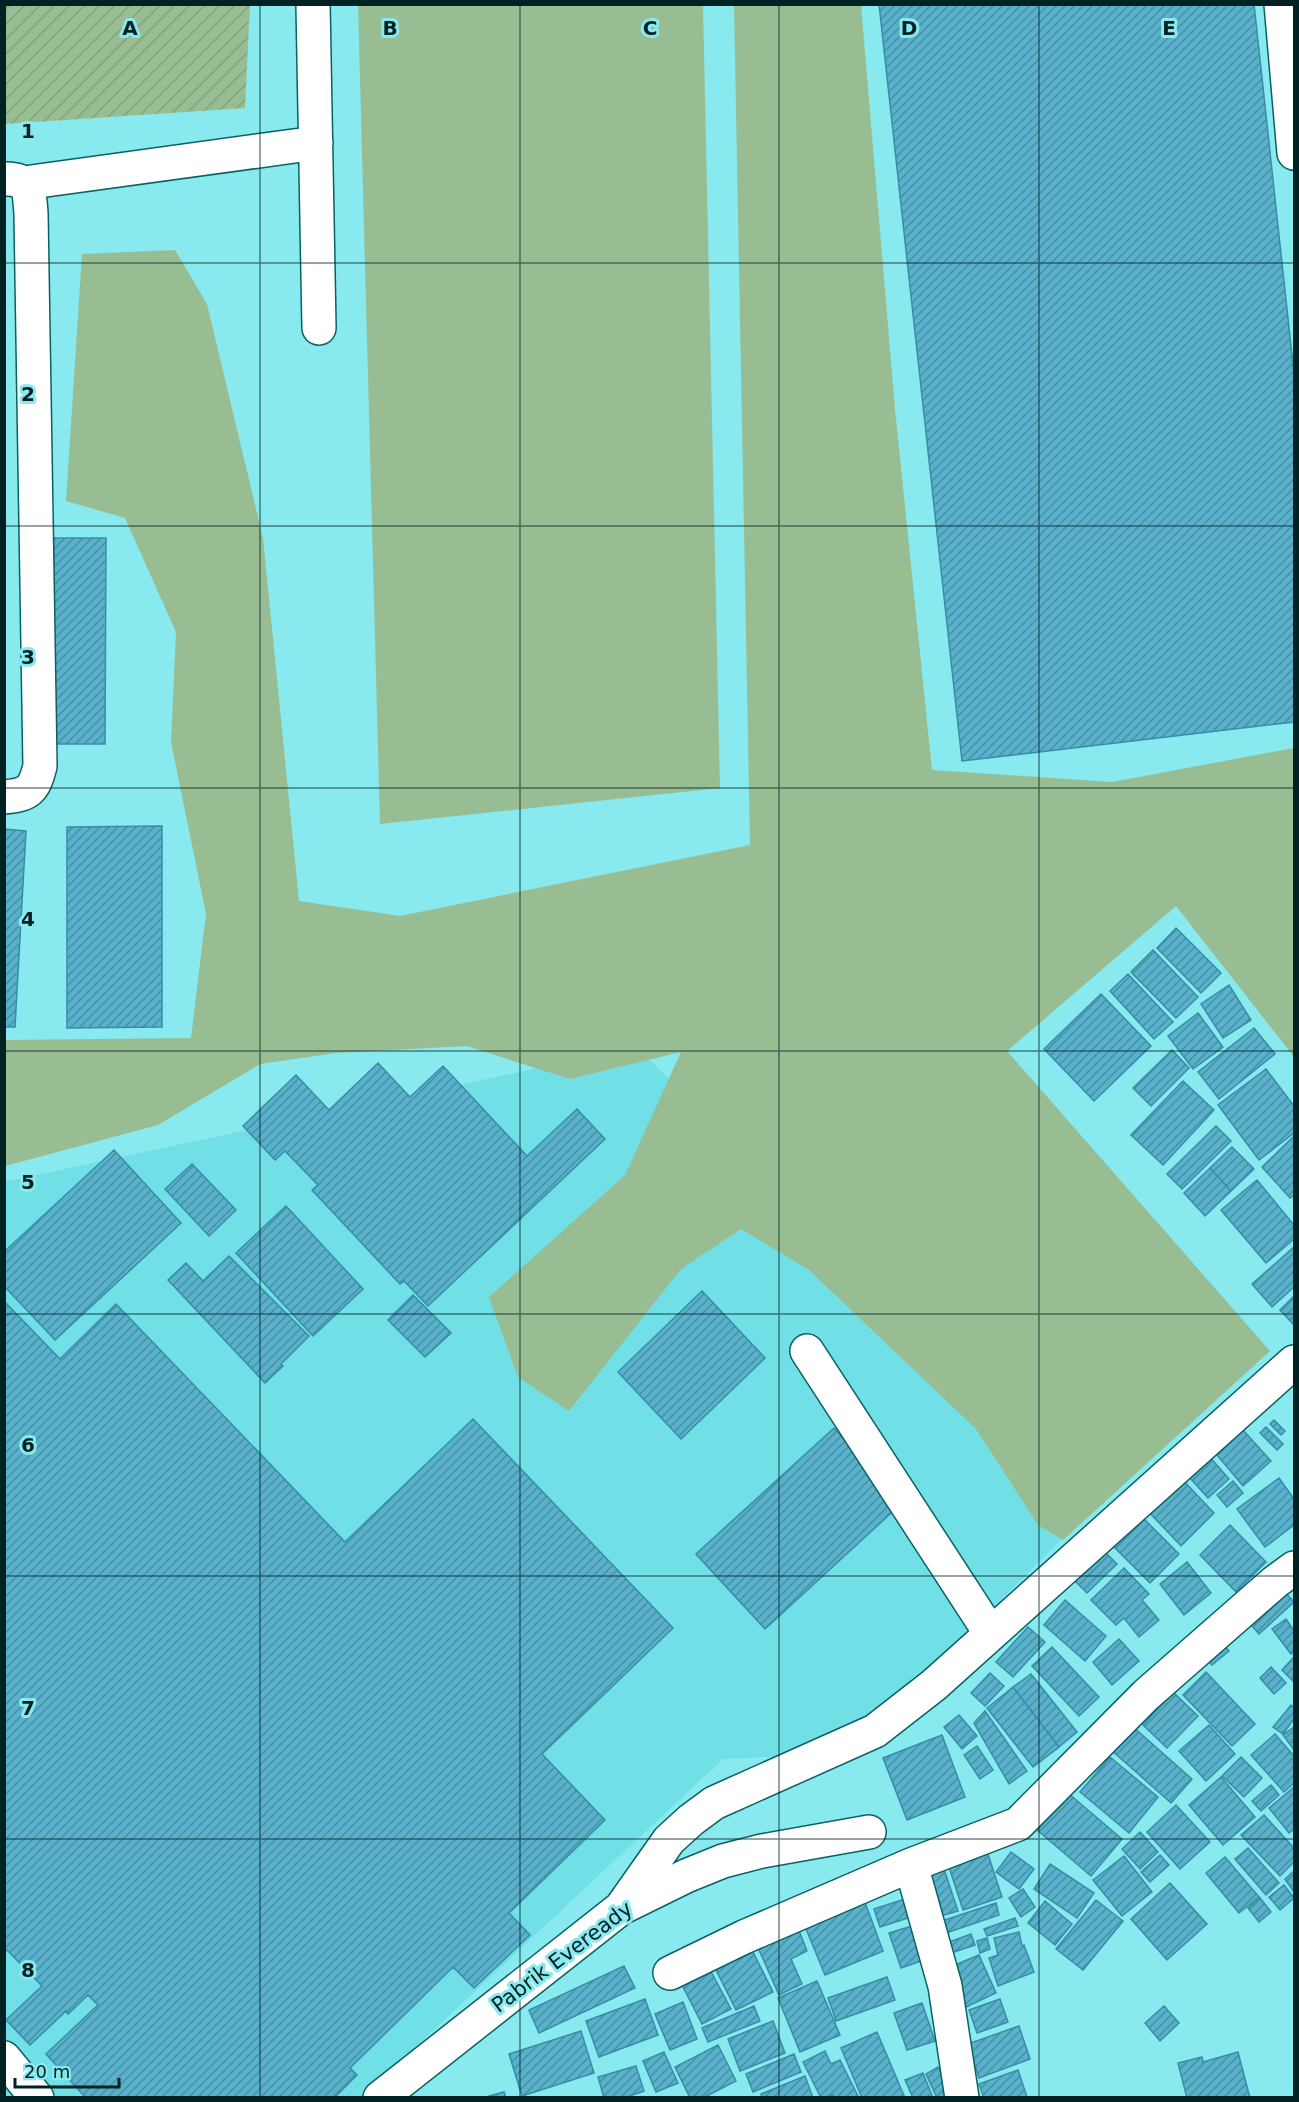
<svg xmlns="http://www.w3.org/2000/svg" width="1299" height="2102" font-family="'DejaVu Sans',sans-serif">
<defs>
<pattern id="garden-furrows" width="10" height="10" patternUnits="userSpaceOnUse" patternTransform="scale(1.5)"><rect width="10" height="10" fill="#99bd92"/><path d="M-1 1l2-2M0 10L10 0M9 11l2-2" fill="none" stroke="#82a27e"/></pattern>
<pattern id="building-hatch" width="6" height="6" patternUnits="userSpaceOnUse" patternTransform="scale(1.5)"><rect width="6" height="6" fill="#59b1cb"/><path d="M-1 1l2-2M0 6l6-6M5 7l2-2" fill="none" stroke="#4790a4"/></pattern>
</defs>
<rect width="100%" height="100%" fill="#88e9ee"/>
<path fill="#70dfe6" d="M637,1047L1093,1508L848,1753L723,1759L362,2097H5L4,1182Z"/>
<path fill="#99bd92" d="M358,5H703L720,788L380,824Z
M734,5H861L895,409L932,770L1112,782L1294,748V1057L1176,906L1007,1051L1270,1351L1063,1540L1038,1525L976,1429L809,1270L741,1229L681,1269L569,1411L518,1377L489,1297L625,1175L681,1052L570,1079L467,1046L336,1053L260,1064L158,1125L5,1166V1040L191,1038L206,914L171,742L176,632L125,518L66,501L82,254L175,250L207,304L263,538L299,901L400,916L750,845Z"/>
<path fill="url(#garden-furrows)" d="M5,4L250,5L245,108L5,124Z"/>
<path fill="url(#building-hatch)" stroke="#348ea8" stroke-width="1.5" d="M879,4H1254L1294,374V722L962,761Z
M54,538H106L105,744H53Z
M162,826V1027L67,1028V827Z
M4,829L26,831L15,1027H4Z
M1176,928L1221,973L1201,993L1157,948Z
M1153,950L1198,997L1176,1018L1131,972Z
M1128,974L1173,1022L1154,1039L1110,991Z
M1229,985L1251,1020L1223,1038L1201,1004Z
M1101,994L1151,1046L1094,1101L1044,1049Z
M1198,1013L1223,1047L1193,1069L1168,1036Z
M1254,1028L1275,1054L1219,1099L1198,1072Z
M1172,1050L1189,1068L1151,1106L1133,1088Z
M378,1063L410,1097L443,1066L527,1156L577,1109L605,1139L428,1306L404,1281L400,1284L312,1190L318,1185L285,1151L275,1160L243,1126L296,1075L329,1110Z
M1266,1069L1294,1106V1133L1259,1160L1218,1105Z
M1183,1081L1214,1110L1163,1165L1131,1135Z
M1216,1126L1231,1141L1182,1189L1167,1174Z
M1294,1136V1195L1290,1198L1262,1167Z
M1232,1147L1254,1169L1231,1191L1210,1168Z
M114,1150L181,1223L55,1340L4,1286V1252Z
M192,1164L236,1210L209,1236L165,1189Z
M1210,1168L1231,1191L1205,1216L1184,1193Z
M1257,1180L1294,1225V1239L1266,1263L1221,1210Z
M286,1206L363,1289L313,1336L236,1253Z
M1294,1247V1287L1272,1307L1252,1284Z
M229,1256L309,1336L281,1364L283,1366L265,1383L168,1280L186,1263L203,1281Z
M702,1291L765,1358L681,1439L618,1372Z
M413,1295L451,1333L425,1357L388,1320Z
M1294,1296V1325L1280,1310Z
M4,1301L60,1359L116,1304L345,1542L473,1419L673,1628L542,1754L605,1820L509,1913L530,1935L474,1988L453,1967L350,2068L357,2075L334,2098H86L46,2054L98,2005L88,1995L68,2014L66,2011L30,2045L6,2020L42,1986L4,1947Z
M1234,1420L1271,1461L1243,1486L1207,1443Z
M1274,1420L1285,1431L1281,1435L1270,1424Z
M1266,1427L1283,1444L1277,1450L1260,1433Z
M834,1428L902,1503L765,1629L696,1554Z
M1201,1447L1229,1479L1208,1498L1180,1467Z
M1178,1475L1214,1513L1181,1546L1144,1507Z
M1279,1478L1294,1499V1525L1265,1547L1237,1509Z
M1233,1481L1243,1493L1227,1507L1217,1495Z
M1137,1512L1179,1554L1150,1583L1109,1542Z
M1230,1525L1266,1562L1236,1592L1200,1555Z
M1100,1547L1117,1564L1087,1593L1070,1576Z
M1187,1562L1211,1593L1184,1615L1160,1584Z
M1124,1568L1149,1594L1142,1600L1159,1620L1139,1637L1124,1618L1116,1625L1091,1600Z
M1280,1587L1294,1602L1259,1634L1245,1618Z
M1065,1600L1106,1636L1085,1661L1044,1625Z
M1286,1619L1294,1631V1651L1291,1654L1272,1629Z
M1028,1627L1045,1642L1013,1677L996,1662Z
M1119,1639L1139,1661L1112,1685L1093,1662Z
M1219,1640L1229,1651L1212,1665L1202,1653Z
M1052,1647L1099,1697L1079,1716L1032,1666Z
M1294,1657V1682L1282,1670Z
M1271,1667L1286,1683L1274,1694L1260,1678Z
M1206,1672L1255,1724L1232,1746L1183,1695Z
M990,1673L1004,1686L985,1706L971,1693Z
M1031,1674L1077,1732L1059,1747L1013,1687Z
M1013,1687L1059,1747L1033,1767L987,1708Z
M1173,1692L1198,1716L1167,1748L1143,1725Z
M1291,1705L1294,1708V1719L1283,1734L1273,1727Z
M985,1711L1027,1771L1009,1784L974,1723Z
M959,1715L977,1736L962,1749L944,1727Z
M1131,1725L1192,1779L1171,1803L1110,1749Z
M1209,1725L1235,1754L1206,1781L1179,1751Z
M1294,1727V1750L1283,1735Z
M1275,1734L1294,1756V1783L1284,1792L1251,1755Z
M942,1735L965,1797L907,1820L883,1758Z
M977,1746L993,1770L980,1779L964,1755Z
M1110,1757L1158,1797L1129,1833L1080,1792Z
M1241,1757L1262,1778L1244,1797L1222,1776Z
M1221,1777L1255,1817L1223,1845L1189,1805Z
M1271,1785L1279,1795L1261,1811L1252,1801Z
M1294,1787V1829L1289,1833L1269,1808Z
M1068,1793L1122,1839L1091,1876L1037,1830Z
M1176,1805L1210,1842L1180,1869L1147,1832Z
M1264,1815L1294,1848V1862L1280,1876L1241,1835Z
M1140,1832L1158,1852L1140,1869L1122,1849Z
M985,1845L1002,1897L963,1910L946,1858Z
M1248,1848L1279,1883L1266,1895L1235,1859Z
M1011,1852L1034,1869L1019,1889L996,1872Z
M1160,1855L1169,1865L1150,1882L1141,1872Z
M1124,1856L1152,1892L1122,1916L1093,1880Z
M1225,1857L1259,1897L1239,1913L1206,1873Z
M942,1863L958,1911L937,1917L922,1870Z
M1050,1864L1094,1893L1077,1918L1034,1889Z
M1294,1871V1892L1285,1879Z
M1170,1883L1207,1924L1167,1960L1131,1919Z
M1284,1885L1294,1898L1280,1910L1269,1897Z
M1023,1889L1035,1907L1021,1917L1009,1898Z
M863,1897L883,1951L825,1975L804,1924Z
M908,1898L914,1916L880,1927L874,1909Z
M1260,1898L1271,1912L1259,1922L1248,1908Z
M1096,1900L1123,1921L1083,1970L1056,1949Z
M1045,1901L1072,1924L1055,1945L1028,1923Z
M996,1903L999,1915L943,1934L939,1922Z
M1015,1918L1018,1926L987,1936L984,1929Z
M796,1923L807,1951L791,1959L802,1984L779,1995L755,1941Z
M912,1926L924,1960L901,1968L889,1933Z
M1019,1932L1022,1946L1024,1945L1034,1972L998,1986L989,1958L998,1955L994,1938Z
M971,1934L975,1945L948,1954L944,1944Z
M987,1938L990,1949L980,1953L977,1941Z
M749,1944L773,1992L736,2010L712,1962Z
M979,1955L996,1993L966,2007L948,1968Z
M624,1966L635,1988L539,2033L529,2010Z
M708,1966L731,2009L702,2024L680,1981Z
M887,1977L895,2000L836,2021L828,1998Z
M817,1981L840,2035L800,2052L778,1998Z
M645,1999L658,2035L599,2057L586,2021Z
M1000,1999L1008,2022L977,2033L969,2010Z
M683,2002L697,2039L670,2050L655,2014Z
M922,2003L935,2041L907,2050L894,2013Z
M754,2006L760,2021L708,2042L702,2028Z
M1164,2006L1179,2023L1160,2041L1145,2023Z
M773,2021L785,2053L740,2071L728,2039Z
M1019,2026L1030,2059L979,2078L968,2044Z
M581,2031L594,2073L522,2096L509,2054Z
M877,2032L905,2098H862L841,2048Z
M718,2045L736,2081L703,2098H690L675,2067Z
M825,2051L831,2064L840,2060L859,2098H834L833,2095L821,2098L803,2062Z
M664,2052L678,2083L656,2092L643,2061Z
M1238,2052L1250,2098H1187L1178,2063L1202,2057L1203,2062Z
M794,2054L801,2072L753,2092L746,2074Z
M636,2066L644,2091L624,2098H604L598,2077Z
M938,2067L953,2098H937L926,2074Z
M1018,2070L1027,2097L984,2098L979,2084Z
M923,2073L933,2098H913L905,2080Z
M805,2076L813,2098H762L761,2094Z
M504,2092L506,2098H482Z"/>
<g fill="none" stroke-linecap="round" stroke-linejoin="round">
<defs>
<path id="minor" d="M313,4L319,328
M1281,4L1294,153
M4,179C31,178 29,192 31,213L40,766C34,790 29,795 4,797
M24,183L316,143
M807,1351L991,1634
M911,1865L945,1986L962,2098
M621,1908L669,1840L691,1820L714,1803L875,1731L934,1685L1294,1362
M670,1973L744,1937L911,1865L1018,1824L1146,1695L1275,1582L1294,1568
M4,2058L37,2098
M380,2098L621,1908L686,1876L723,1861L762,1851L869,1832"/>
</defs>
<use href="#minor" stroke="#096165" stroke-width="36"/>
<use href="#minor" stroke="#fff" stroke-width="33"/>
</g>
<path fill="none" stroke="#012123" stroke-width="1.5" stroke-opacity="0.55" d="M260,4V2098M520,4V2098M779,4V2098M1039,4V2098M4,263H1294M4,526H1294M4,788H1294M4,1051H1294M4,1314H1294M4,1576H1294M4,1839H1294"/>
<g text-anchor="middle" stroke-width="6" stroke-linejoin="round" paint-order="stroke">
<g font-size="21" fill="#012123" stroke="#88e9ee">
<text transform="translate(562 1957) rotate(-37)" y="7">Pabrik Eveready</text>
</g>
</g>
<g font-size="20" text-anchor="middle" font-weight="bold" fill="#012123" stroke="#88e9ee" stroke-width="6" stroke-linejoin="round" paint-order="stroke">
<text x="130" y="35">A</text>
<text x="390" y="35">B</text>
<text x="650" y="35">C</text>
<text x="909" y="35">D</text>
<text x="1169" y="35">E</text>
<text x="28" y="138">1</text>
<text x="28" y="401">2</text>
<text x="28" y="664">3</text>
<text x="28" y="926">4</text>
<text x="28" y="1189">5</text>
<text x="28" y="1452">6</text>
<text x="28" y="1715">7</text>
<text x="28" y="1977">8</text>
</g>
<rect width="1299" height="2102" fill="none" stroke="#012123" stroke-width="12"/>
<path d="M15 2078v9h104v-9" fill="none" stroke="#012123" stroke-width="3"/>
<text x="24" y="2078" font-size="18" fill="#012123" stroke="#88e9ee" stroke-width="4.5" paint-order="stroke">20 m</text>
</svg>
